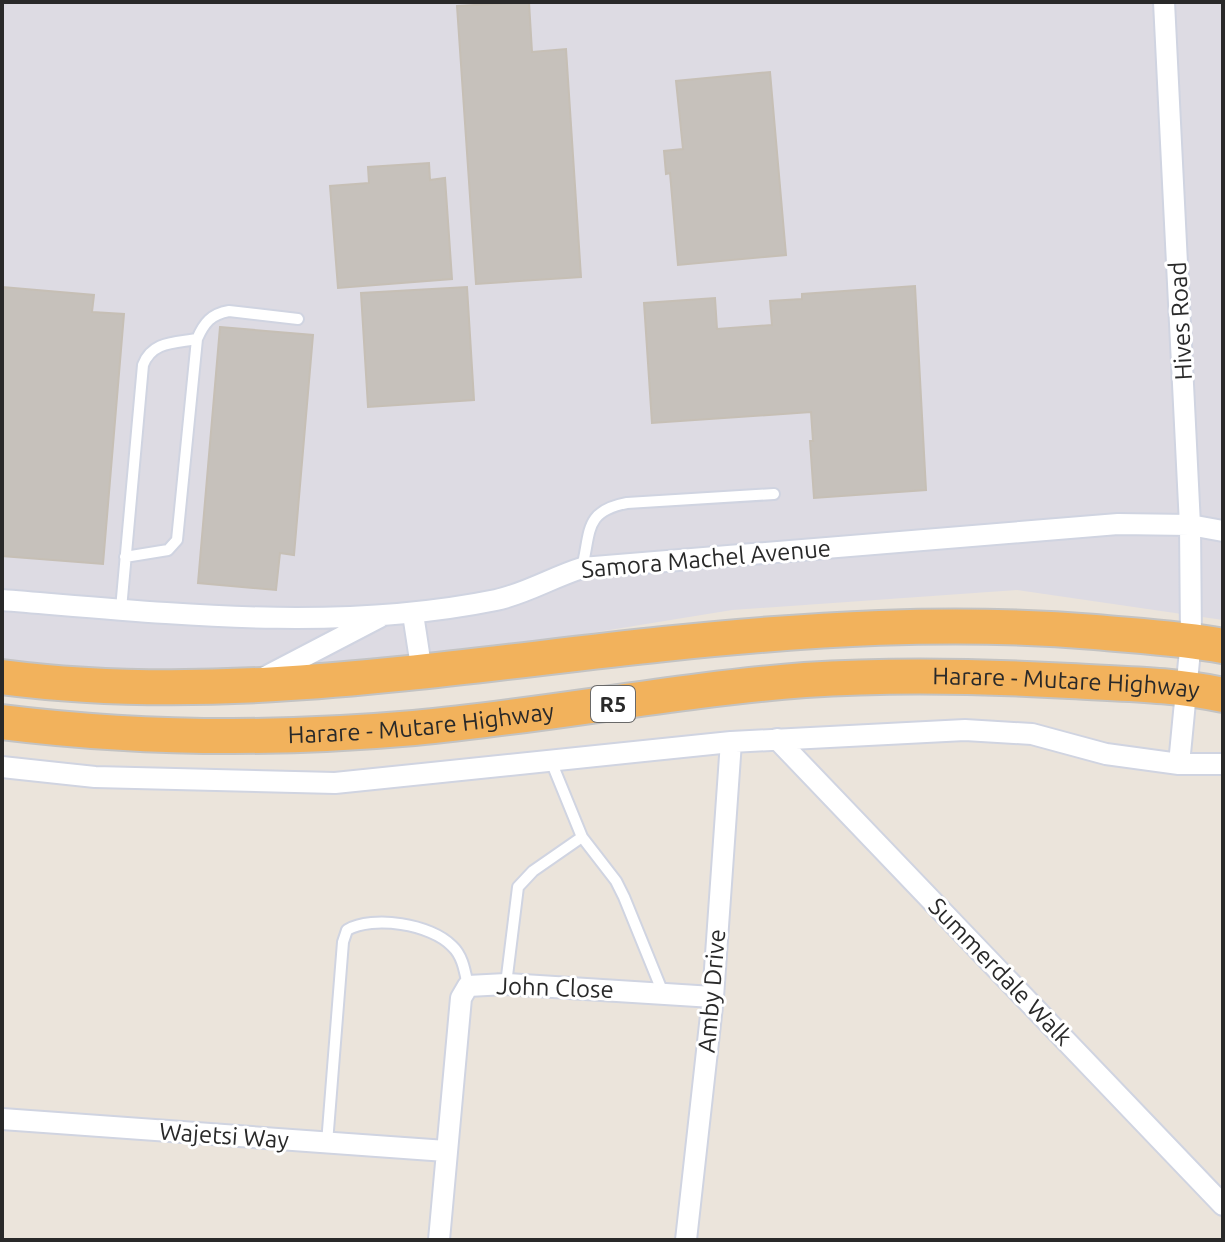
<svg xmlns="http://www.w3.org/2000/svg" width="1225" height="1242" font-family="Ubuntu,sans-serif">
<rect width="100%" height="100%" fill="#ebe4db"/>
<path fill="#dddbe3" d="M2,2H1223V620L1017,590L732,610L413,662L89,673L2,658Z"/>
<path fill="#c6c1bb" stroke="#c6bfb5" stroke-width="2" d="M529,2L532,52L566,49L581,277L476,284L457,6Z
M770,72L786,255L678,265L670,173L666,174L664,151L683,149L676,81Z
M429,163L430,180L445,178L452,279L338,288L330,186L369,183L368,167Z
M915,286L926,490L814,498L810,441H813L811,412L652,423L644,303L715,298L717,329L772,325L770,301L802,299V294Z
M2,287L94,295L92,312L124,314L103,564L2,556Z
M467,287L474,400L368,407L361,293Z
M220,327L313,335L294,555L280,553L276,590L198,583Z"/>
<g fill="none" stroke-linecap="round" stroke-linejoin="round">
<defs>
<path id="service" d="M125,557L168,550L177,540L197,339C204,323 211,314 229,311L298,319
M582,568C591,531 584,511 627,503L774,494
M121,609L143,365C152,341 175,343 197,339
M551,761L582,837L616,881L624,897L663,993
M506,984L518,887L533,871L582,837
M327,1143L343,942L347,930C373,915 431,924 452,946C463,956 465,972 468,986"/>
<path id="minor" d="M2,600C165,613 334,633 496,600C525,594 553,577 582,568L1118,524L1190,525L1223,531
M413,614L422,673
M263,678L380,617
M777,739L1223,1205
M1179,764H1223
M2,767L95,777L335,783L731,742L965,730L1032,734L1106,754L1179,764L1191,640L1190,525L1164,2
M2,1119L446,1151
M439,1240L461,998L468,986L506,984L713,997
M686,1240L713,997L731,742"/>
<g id="trunk">
<path d="M2,677C224,706 444,667 664,644C808,629 951,620 1095,632C1138,636 1181,638 1223,646"/>
<path id="s1" d="M2,722C139,739 276,740 414,728C545,716 674,690 805,680C893,674 982,676 1070,681C1121,684 1173,684 1223,695"/>
</g>
</defs>
<use href="#service" stroke="#d0d4e1" stroke-width="14"/>
<use href="#minor" stroke="#d0d4e1" stroke-width="24"/>
<use href="#trunk" stroke="#c3c3c3" stroke-width="38"/>
<use href="#service" stroke="#fff" stroke-width="10"/>
<use href="#minor" stroke="#fff" stroke-width="20"/>
<use href="#trunk" stroke="#f2b25c" stroke-width="34"/>
</g>
<g text-anchor="middle" stroke-width="6" stroke-linejoin="round" paint-order="stroke">
<rect fill="#fff" stroke="#696969" stroke-width="2" x="591" y="686" width="44" height="36" rx="6"/>
<g font-size="22" font-weight="bold" fill="#292929">
<text x="613" y="712">R5</text>
</g>
<g font-size="24" fill="#292929" stroke="#fff">
<text transform="translate(1181 321) rotate(-93)" y="8">Hives Road</text>
<text transform="translate(706 559) rotate(-5)" y="8">Samora Machel Avenue</text>
<text dy="8" stroke="none"><textPath href="#s1" startOffset="1068">Harare - Mutare Highway</textPath></text>
<text dy="8" stroke="none"><textPath href="#s1" startOffset="420">Harare - Mutare Highway</textPath></text>
<text transform="translate(1000 972) rotate(46)" y="8">Summerdale Walk</text>
<text transform="translate(555 988) rotate(2)" y="8">John Close</text>
<text transform="translate(712 991) rotate(-85)" y="8">Amby Drive</text>
<text transform="translate(224 1136) rotate(4)" y="8">Wajetsi Way</text>
</g>
</g>
<rect width="1225" height="1242" fill="none" stroke="#292929" stroke-width="8"/>
</svg>
